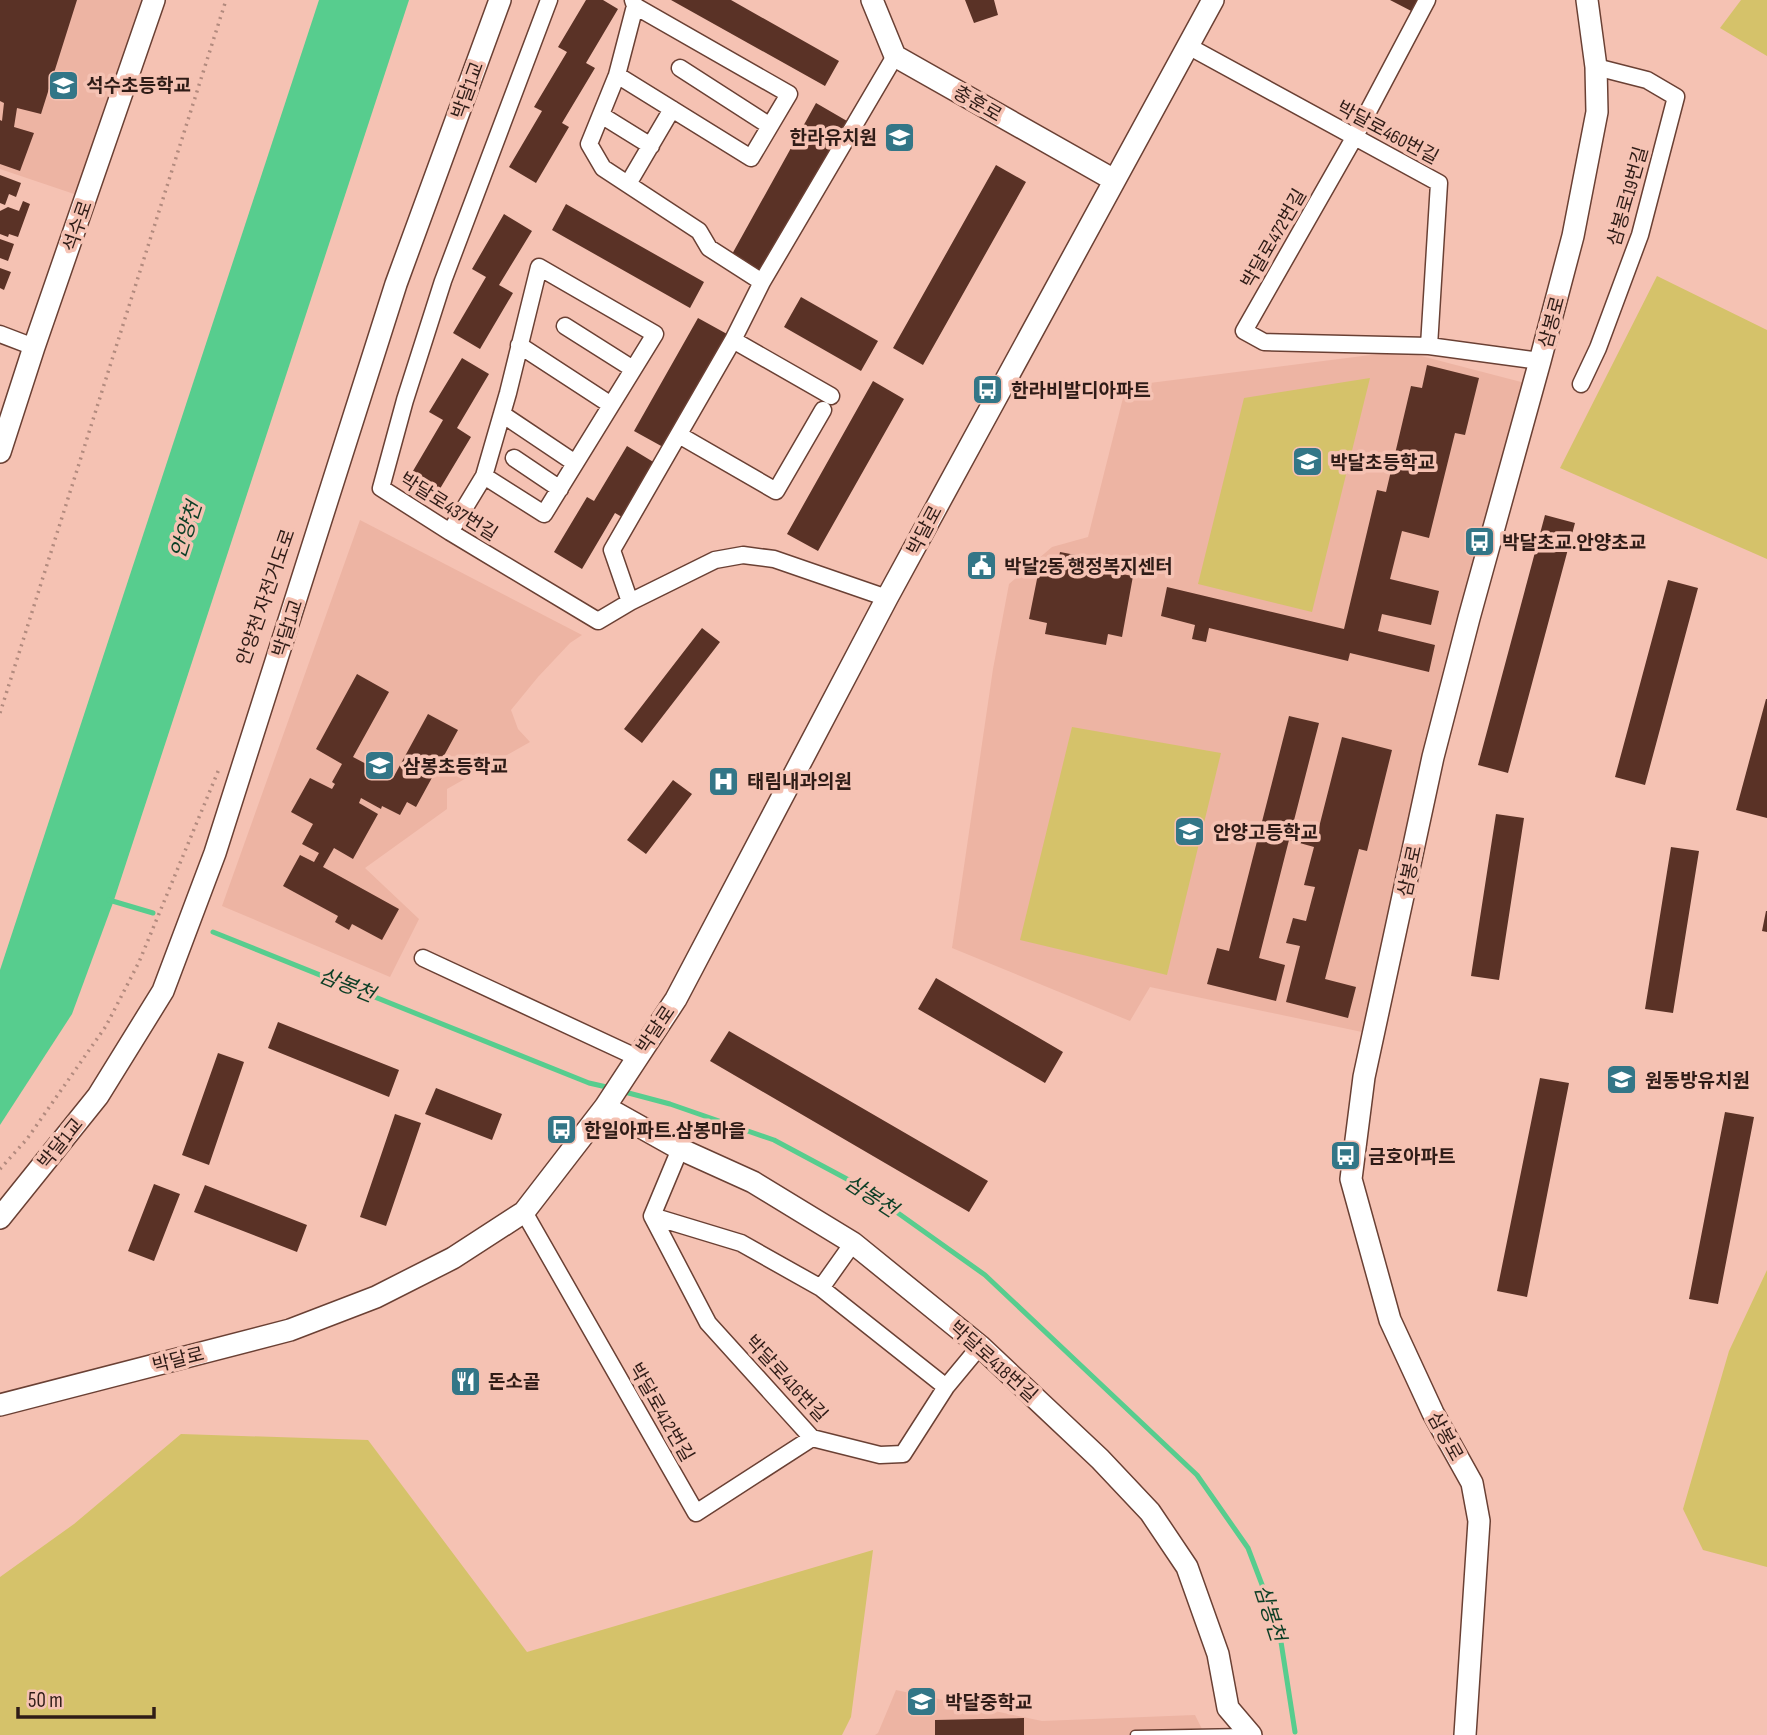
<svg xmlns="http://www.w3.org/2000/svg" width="1767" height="1735" font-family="'Sofia Sans Condensed','Noto Sans KR',sans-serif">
<rect width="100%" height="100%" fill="#f5c2b3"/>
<path fill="#edb4a3" d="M0,0H154L86,198L0,169Z
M1402,351L1529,384L1438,716L1362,1032L1150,987L1130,1021L952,948L993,669L1009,584L1052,547L1088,537L1126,386Z
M360,520L582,635L570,643L538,677L511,710L518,729L530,742L447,789V809L365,868L419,919L390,977L222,906Z
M896,1690L1042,1721L1195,1715L1205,1735H875L878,1733Z"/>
<path fill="#d5c26a" d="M1741,0H1767V56L1720,28Z
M1657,276L1767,330V559L1560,468Z
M1370,378L1312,612L1198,584L1244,398Z
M1072,727L1221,753L1167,975L1020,940Z
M1767,1270V1567L1703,1550L1683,1509L1729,1351Z
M181,1434L368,1440L527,1652L873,1550L851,1717L842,1735H0V1577L74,1524Z"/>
<path fill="#57cd8e" d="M319,0H409L114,900L72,1014L0,1125V970Z"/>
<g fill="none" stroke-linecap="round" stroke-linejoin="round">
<path stroke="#57cd8e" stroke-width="5" d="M109,900L153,913
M213,932L589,1083L611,1088
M621,1091L670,1104L774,1140L860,1186L985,1275L1197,1475L1248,1548L1279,1629L1295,1732"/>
</g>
<path fill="#5a3226" d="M0,0H77L41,114L17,108L14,127L34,133L20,171L0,164V120L2,121L4,103L0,101Z
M586,0H603L618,9L586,63L595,68L562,123L569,127L536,183L509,167L542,111L534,107L567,52L558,47Z
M671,0H731L839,61L825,86Z
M965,0H994L998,15L974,23Z
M1390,0H1427L1419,15Z
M816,103L847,121L761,273L731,256Z
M996,165L1026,182L923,365L893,348Z
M0,175L21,183L16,197L9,194L5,205L0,203Z
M23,201L30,204L18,237L9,234L8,237L0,234V211L8,207L19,211Z
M566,204L704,282L690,308L552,230Z
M504,214L532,231L499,285L513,293L480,349L453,333L486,277L472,269Z
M0,239L14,244L8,261L0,258Z
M0,268L11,272L4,290L0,288Z
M801,297L878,341L861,371L784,327Z
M698,318L727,334L663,447L634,431Z
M462,358L489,374L457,428L471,437L438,492L410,476L443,420L429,412Z
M1427,365L1479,378L1465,435L1455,433L1429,538L1402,531L1390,579L1439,591L1431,625L1382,614L1378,631L1435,645L1429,672L1350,653L1348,661L1209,628L1206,642L1192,639L1195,625L1161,616L1167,587L1344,629L1377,490L1386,492L1411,386L1422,388Z
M873,381L904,399L818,551L787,534Z
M627,446L655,463L622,517L615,513L582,569L554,552L587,497L594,501Z
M1545,515L1575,523L1508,773L1478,765Z
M1060,552L1118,563L1116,573L1133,576L1122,637L1108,634L1106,645L1045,634L1047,623L1029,619L1041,559L1058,562Z
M1668,580L1698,588L1645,785L1615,777Z
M702,628L720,642L642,743L624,729Z
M357,674L389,692L353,757L393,778L428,714L458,730L416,807L407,802L400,815L382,806L381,809L361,798L359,803L378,814L353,859L334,848L323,867L399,909L382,940L352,924L349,930L335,922L338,916L283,886L300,855L314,862L319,853L302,844L313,824L291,812L310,778L332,789L335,784L332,782L342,764L316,749Z
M1766,699H1767V818L1736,810Z
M1289,716L1319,723L1291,832L1316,839L1342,737L1392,750L1367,851L1359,849L1325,979L1356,987L1348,1018L1286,1002L1300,946L1286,943L1293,918L1306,921L1315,887L1304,885L1314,847L1289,840L1259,958L1285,965L1276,1001L1207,984L1217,948L1229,951Z
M673,780L692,794L646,854L627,840Z
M1496,814L1524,818L1499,980L1471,976Z
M1671,847L1699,851L1673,1013L1645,1009Z
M1766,911H1767V932L1762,931Z
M936,978L1063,1052L1045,1083L918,1009Z
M278,1022L399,1070L389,1097L268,1048Z
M729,1031L988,1181L969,1212L710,1061Z
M218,1053L244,1062L209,1165L182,1155Z
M1540,1078L1569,1083L1527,1297L1497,1291Z
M436,1088L502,1114L492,1140L425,1114Z
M1725,1112L1754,1117L1718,1304L1689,1299Z
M395,1114L421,1123L386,1226L360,1217Z
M154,1184L180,1194L154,1261L128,1251Z
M205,1185L307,1225L297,1252L194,1212Z
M1024,1718V1735H935V1720Z"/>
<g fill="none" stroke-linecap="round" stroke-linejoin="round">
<defs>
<path id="service" d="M1135,1735L1246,1733"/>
<path id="minor" d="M549,0L443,281L405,400L381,488L450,532L598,621L630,602L715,560L743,555L774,559L887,598
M633,0L635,6L617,75L589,144L603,168L699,231L709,248L762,282
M1427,0L1354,138L1244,331L1264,342L1429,346
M1188,46L1439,183L1429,346L1540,361
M680,68L770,126
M617,75L751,158L789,94L635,6
M601,115L651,146
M628,184L672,109
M565,326L633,369
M0,334L34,347
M733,340L831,396
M519,345L611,405
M1581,384L1598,348L1640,235L1676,97L1647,80L1596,67
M502,414L575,463
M679,435L776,491L823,410
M514,458L560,489
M450,532L484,476L508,393L539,267L655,334L544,514L484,476
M630,602L612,550L733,340L762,282L895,56
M423,958L636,1057
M680,1149L652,1216L708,1323L812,1438L880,1455L903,1454L946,1387L980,1346
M524,1212L696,1513L812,1438
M652,1216L741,1243L821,1288L946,1387
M821,1288L853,1243"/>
<path id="tertiary" d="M872,0L895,56L1114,180
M0,452L34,347L154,0
M605,1107L680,1149L753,1182L853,1243L980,1346L1100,1459L1150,1512L1187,1567L1218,1654L1228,1708L1251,1735
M0,1218L98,1096L163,991L215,853L396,284L500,0
M0,1405L290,1330L376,1297L453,1258L524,1212L605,1107L676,999L887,598L1213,0
M1465,1735L1479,1521L1472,1483L1433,1413L1390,1320L1351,1179L1364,1077L1433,757L1469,618L1540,361L1573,236L1597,112L1596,67L1587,0"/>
</defs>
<use href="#service" stroke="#6a4034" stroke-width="11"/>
<use href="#minor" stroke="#6a4034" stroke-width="19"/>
<use href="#tertiary" stroke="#6a4034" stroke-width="24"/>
<path stroke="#b28a7e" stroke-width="3.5" stroke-dasharray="2 5" stroke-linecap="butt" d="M0,713L226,0
M0,1169L27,1139L106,1026L139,962L219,769"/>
<use href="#service" stroke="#fff" stroke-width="8"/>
<use href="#minor" stroke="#fff" stroke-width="16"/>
<use href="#tertiary" stroke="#fff" stroke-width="21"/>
</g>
<defs>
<symbol id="school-square" viewBox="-11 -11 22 22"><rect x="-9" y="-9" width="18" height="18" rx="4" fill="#337687" stroke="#f5c2b3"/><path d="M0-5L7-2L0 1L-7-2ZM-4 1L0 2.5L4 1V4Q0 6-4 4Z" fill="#fff"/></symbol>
<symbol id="bus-square" viewBox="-11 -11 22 22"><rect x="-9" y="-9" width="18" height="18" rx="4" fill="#337687" stroke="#f5c2b3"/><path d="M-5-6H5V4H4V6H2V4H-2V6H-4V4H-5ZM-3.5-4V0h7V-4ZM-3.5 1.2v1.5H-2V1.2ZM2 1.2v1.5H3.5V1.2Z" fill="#fff"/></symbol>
<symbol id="civic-square" viewBox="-11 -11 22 22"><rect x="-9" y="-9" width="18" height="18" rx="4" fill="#337687" stroke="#f5c2b3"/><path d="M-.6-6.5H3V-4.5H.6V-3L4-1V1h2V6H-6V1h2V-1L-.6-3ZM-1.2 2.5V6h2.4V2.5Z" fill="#fff"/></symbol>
<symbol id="hospital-square" viewBox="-11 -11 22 22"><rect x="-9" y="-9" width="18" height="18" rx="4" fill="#337687" stroke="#f5c2b3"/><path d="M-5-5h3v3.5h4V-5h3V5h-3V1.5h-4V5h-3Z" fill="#fff"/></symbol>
<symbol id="restaurant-square" viewBox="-11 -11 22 22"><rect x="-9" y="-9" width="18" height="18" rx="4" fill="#337687" stroke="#f5c2b3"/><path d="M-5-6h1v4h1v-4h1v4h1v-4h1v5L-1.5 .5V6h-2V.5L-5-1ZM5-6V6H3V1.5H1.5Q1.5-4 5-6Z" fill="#fff"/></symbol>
</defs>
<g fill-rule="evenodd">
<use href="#school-square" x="46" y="68" width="35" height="35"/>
<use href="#school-square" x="882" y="120" width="35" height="35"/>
<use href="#bus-square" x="970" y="372" width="35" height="35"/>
<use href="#school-square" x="1290" y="444" width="35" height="35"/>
<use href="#bus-square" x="1462" y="524" width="35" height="35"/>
<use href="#civic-square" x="964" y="548" width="35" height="35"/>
<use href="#school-square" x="362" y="748" width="35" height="35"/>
<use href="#hospital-square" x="706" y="764" width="35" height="35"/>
<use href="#school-square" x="1172" y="814" width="35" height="35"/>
<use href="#school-square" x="1604" y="1062" width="35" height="35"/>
<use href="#bus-square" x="544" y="1112" width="35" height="35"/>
<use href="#bus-square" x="1328" y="1138" width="35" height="35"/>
<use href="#restaurant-square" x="448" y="1364" width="35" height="35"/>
<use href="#school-square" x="904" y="1684" width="35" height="35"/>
</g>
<g text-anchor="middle" stroke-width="7" stroke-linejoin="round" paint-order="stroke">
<g font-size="19" font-weight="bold" fill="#2f1c17" stroke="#f5c2b3" text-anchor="start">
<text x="86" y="92">석수초등학교</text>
<text x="877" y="144" text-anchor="end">한라유치원</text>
<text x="1011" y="397">한라비발디아파트</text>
<text x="1330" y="469">박달초등학교</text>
<text x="1502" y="549">박달초교.안양초교</text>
<text x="1004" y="573">박달2동 행정복지센터</text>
<text x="403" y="773">삼봉초등학교</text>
<text x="747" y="788">태림내과의원</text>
<text x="1213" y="839">안양고등학교</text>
<text x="1645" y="1087">원동방유치원</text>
<text x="584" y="1137">한일아파트.삼봉마을</text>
<text x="1368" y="1163">금호아파트</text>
<text x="488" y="1388">돈소골</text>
<text x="945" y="1709">박달중학교</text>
</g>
<g font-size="19" fill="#2f1c17" stroke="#f5c2b3">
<text transform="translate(467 90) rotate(-70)" y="7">박달1교</text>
<text transform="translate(978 103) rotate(30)" y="7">충훈로</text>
<text transform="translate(1388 132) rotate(28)" y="7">박달로460번길</text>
<text transform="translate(1627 196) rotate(-74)" y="7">삼봉로19번길</text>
<text transform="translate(77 226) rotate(-71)" y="7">석수로</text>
<text transform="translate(1273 238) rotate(-60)" y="7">박달로472번길</text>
<text transform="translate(1551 322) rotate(-75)" y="7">삼봉로</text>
<text transform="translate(449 506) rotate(32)" y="7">박달로437번길</text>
<text transform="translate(924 530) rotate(-62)" y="7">박달로</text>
<text transform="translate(265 597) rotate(-71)" y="7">안양천 자전거도로</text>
<text transform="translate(287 628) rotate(-72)" y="7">박달1교</text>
<text transform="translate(1409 871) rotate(-78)" y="7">삼봉로</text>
<text transform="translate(655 1029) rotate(-56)" y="7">박달로</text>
<text transform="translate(60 1143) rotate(-51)" y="7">박달1교</text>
<text transform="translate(178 1359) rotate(-14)" y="7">박달로</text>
<text transform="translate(994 1361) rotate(42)" y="7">박달로418번길</text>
<text transform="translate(787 1378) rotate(47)" y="7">박달로416번길</text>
<text transform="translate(662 1412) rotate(60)" y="7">박달로412번길</text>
<text transform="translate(1446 1436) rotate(61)" y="7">삼봉로</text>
</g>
<g font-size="21" font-style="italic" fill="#0b3e25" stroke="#f5c2b3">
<text transform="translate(186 530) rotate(-72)" y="7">안양천</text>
<text transform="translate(347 985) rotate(22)" y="7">삼봉천</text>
<text transform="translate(871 1196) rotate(33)" y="7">삼봉천</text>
<text transform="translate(1270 1613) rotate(72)" y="7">삼봉천</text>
</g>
</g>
<path d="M18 1707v10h136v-10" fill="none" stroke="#2f1c17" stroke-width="3.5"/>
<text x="28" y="1707" font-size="21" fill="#2f1c17" stroke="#f5c2b3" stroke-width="5" paint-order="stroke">50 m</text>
</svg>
